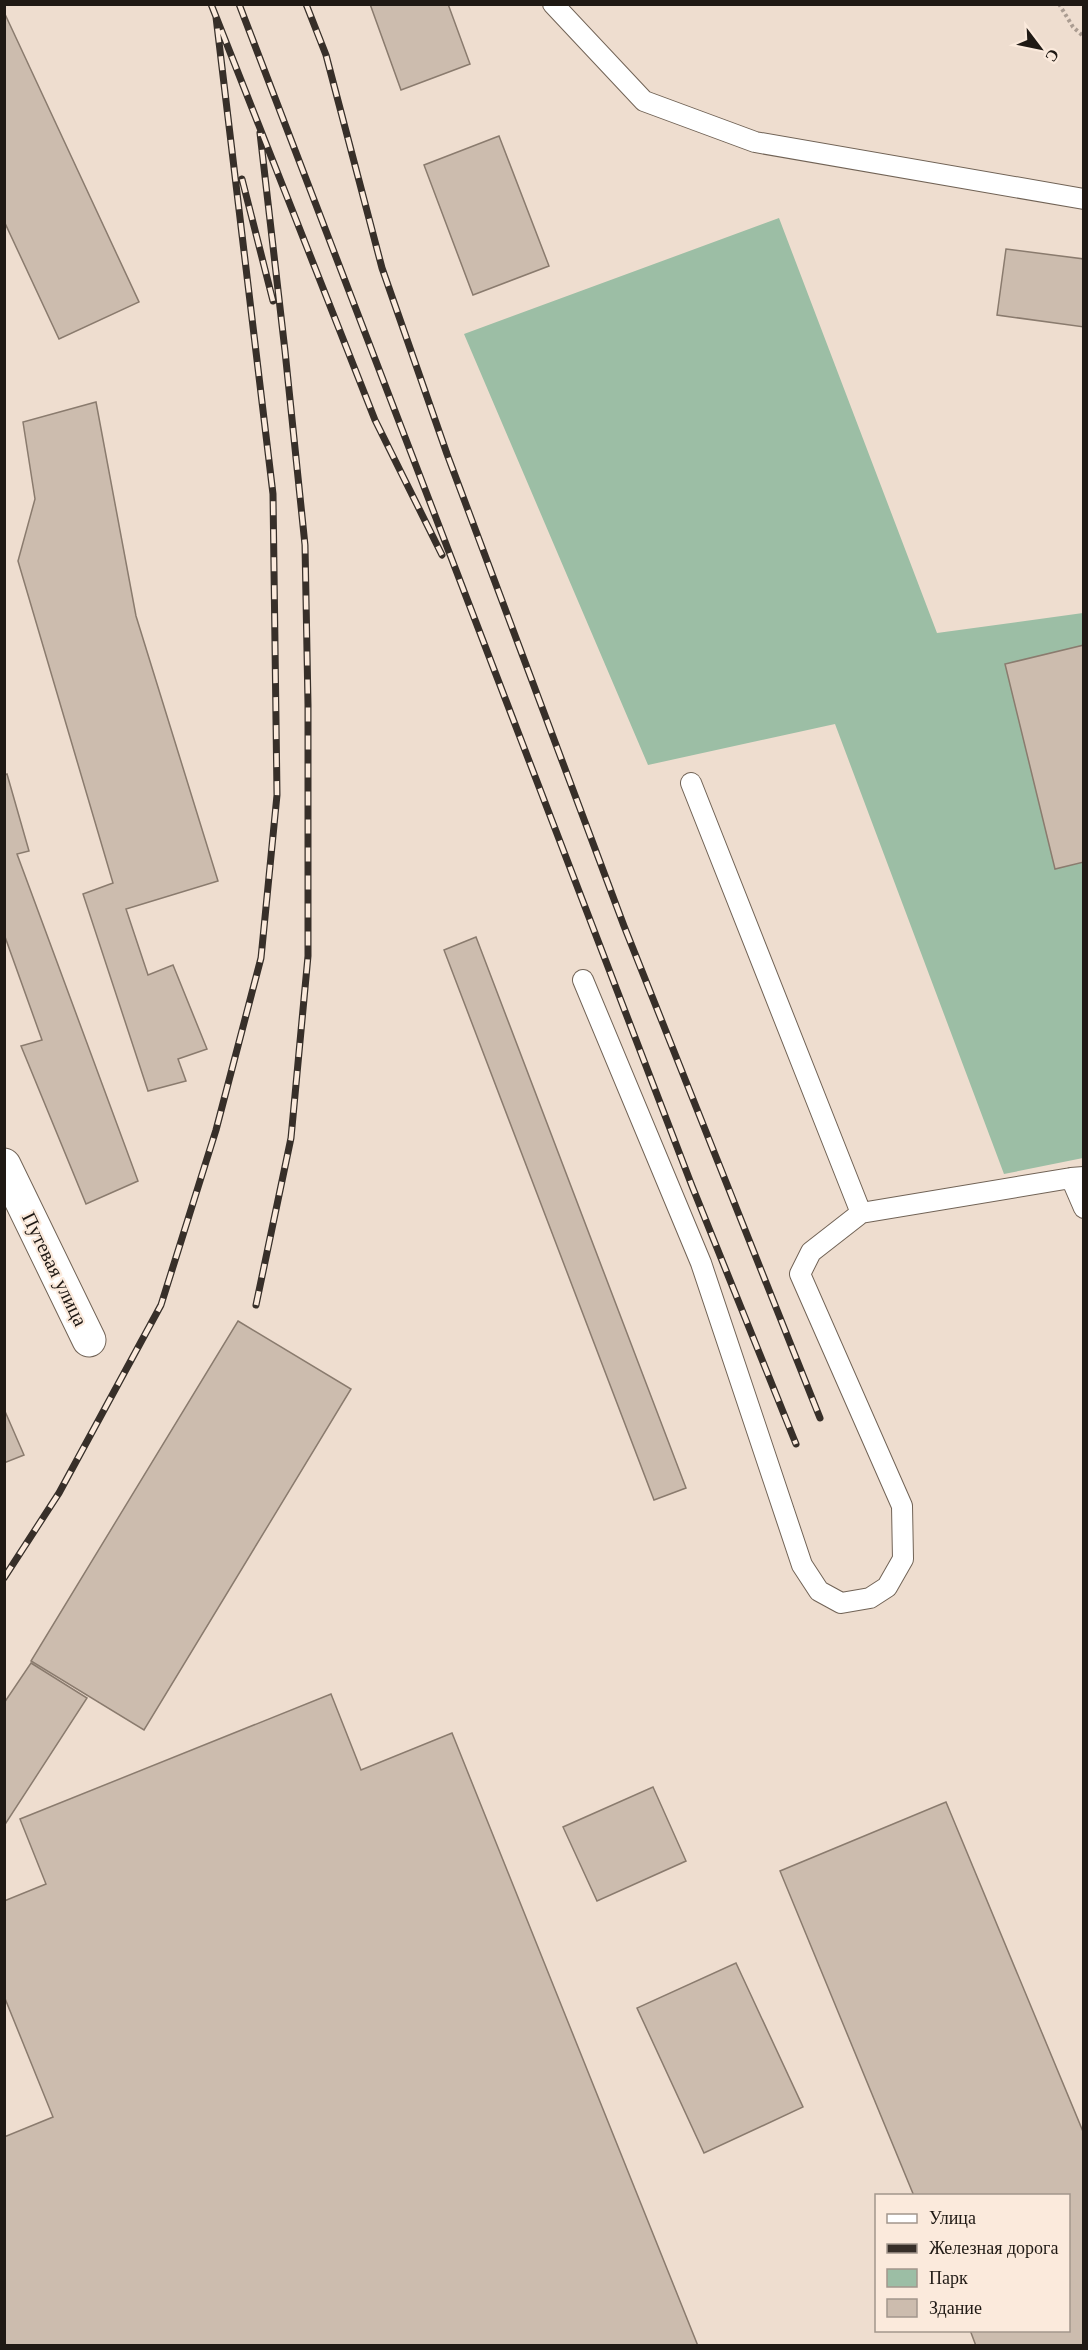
<svg xmlns="http://www.w3.org/2000/svg" width="1088" height="2350" font-family="Georgia,serif">
<rect width="100%" height="100%" fill="#eeddcf"/>
<path fill="#9cbea5" d="M779,218L937,633L1083,613V1158L1004,1174L835,724L648,765L464,334Z"/>
<path fill="#ccbcae" stroke="#8a7b6e" stroke-width="1.5" d="M370,4H448L470,64L401,90Z
M4,12L139,302L59,339L4,221Z
M499,136L549,266L473,295L424,165Z
M1006,249L1084,259V327L997,315Z
M96,402L136,616L218,881L126,909L148,975L173,965L207,1049L178,1059L186,1081L148,1091L83,894L113,883L18,561L35,499L23,422Z
M1084,645V862L1055,869L1005,664Z
M7,774L29,851L17,854L138,1181L86,1204L21,1046L42,1040L4,934V775Z
M476,937L686,1488L654,1500L444,950Z
M238,1321L351,1389L144,1730L31,1661Z
M4,1409L24,1455L4,1463Z
M31,1663L87,1698L4,1826V1703Z
M331,1694L361,1770L452,1733L698,2346H4V2137L53,2117L4,1996V1901L46,1884L20,1819Z
M653,1787L686,1861L597,1901L563,1827Z
M946,1802L1084,2134V2346H976L970,2330H1068V2196H914L780,1871Z
M736,1963L803,2107L704,2153L637,2008Z"/>
<g fill="none" stroke-linecap="round" stroke-linejoin="round">
<defs>
<path id="lane" d="M553,4L644,101L755,142L1084,199
M691,783L861,1213
M583,980L701,1263L802,1565L819,1591L841,1603L870,1598L887,1587L903,1559L902,1506L800,1274L811,1252L861,1213L1071,1178
M1084,1177L1071,1178L1084,1208"/>
<path id="street" d="M4,1165L89,1340"/>
</defs>
<use href="#lane" stroke="#716356" stroke-width="22"/>
<use href="#street" stroke="#716356" stroke-width="35"/>
<path stroke="#aa9c91" stroke-width="4" stroke-dasharray="3 3" stroke-linecap="butt" d="M1059,4L1073,27L1084,37"/>
<use href="#lane" stroke="#fff" stroke-width="20"/>
<use href="#street" stroke="#fff" stroke-width="33"/>
<defs>
<path id="rail" d="M211,4L375,420L442,555
M239,4L692,1186L796,1444
M306,4L326,55L382,268L447,454L624,926L820,1418
M242,179L273,301
M256,1305L291,1138L308,956V705L305,545L285,351L260,133
M4,1578L59,1493L161,1305L216,1130L261,958L277,795L273,494L216,17"/>
</defs>
<use href="#rail" stroke="#372f29" stroke-width="7"/>
<use href="#rail" stroke="#fbeadc" stroke-width="4.5" stroke-dasharray="14" stroke-linecap="butt"/>
</g>
<g text-anchor="middle" stroke-width="4.5" stroke-linejoin="round" paint-order="stroke">
<g font-size="20" fill="#1f1914" stroke="#fbeadc">
<text transform="translate(55 1269) rotate(64)" y="7">Путевая улица</text>
</g>
</g>
<rect width="1088" height="2350" fill="none" stroke="#1f1914" stroke-width="12"/>
<rect x="875" y="2194" width="195" height="138" fill="#fbeadc" stroke="#a3968c" stroke-width="1.5"/>
<rect x="887" y="2214" width="30" height="9" fill="#ffffff" stroke="#a3968c" stroke-width="1.5"/>
<text x="929" y="2224" font-size="18" fill="#1f1914">Улица</text>
<rect x="887" y="2244" width="30" height="9" fill="#372f29" stroke="#a3968c" stroke-width="1.5"/>
<text x="929" y="2254" font-size="18" fill="#1f1914">Железная дорога</text>
<rect x="887" y="2269" width="30" height="18" fill="#9cbea5" stroke="#a3968c" stroke-width="1.5"/>
<text x="929" y="2284" font-size="18" fill="#1f1914">Парк</text>
<rect x="887" y="2299" width="30" height="18" fill="#ccbcae" stroke="#a3968c" stroke-width="1.5"/>
<text x="929" y="2314" font-size="18" fill="#1f1914">Здание</text>
<g transform="translate(1040 48) rotate(122)" stroke="#fbeadc" stroke-width="4.5" paint-order="stroke">
<path d="M0-4.5L10 22L0 15L-10 22Z" fill="#1f1914"/>
<text y="-9" font-size="16" font-weight="bold" text-anchor="middle" fill="#1f1914">С</text>
</g>
</svg>
